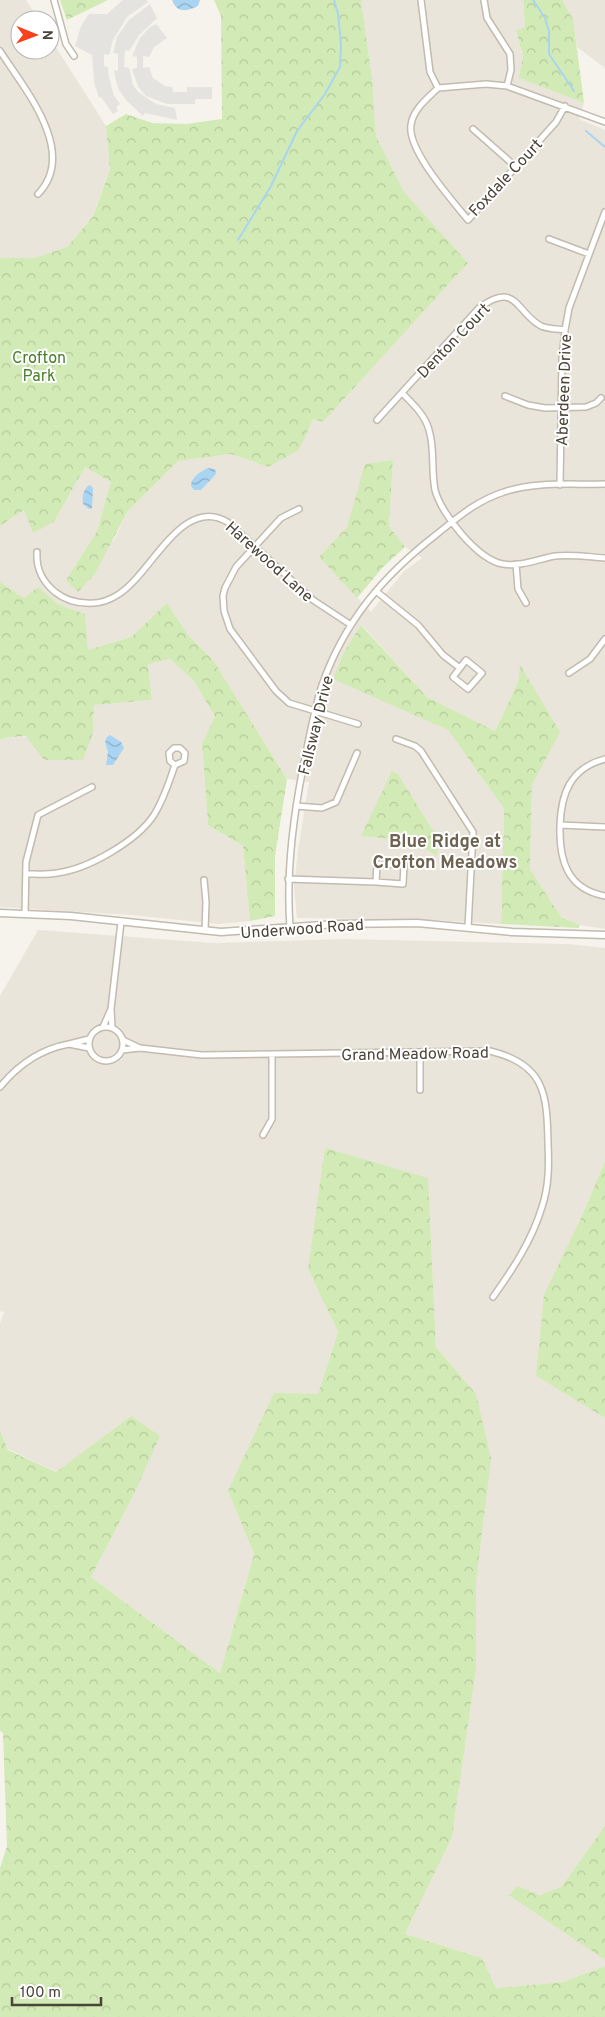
<svg xmlns="http://www.w3.org/2000/svg" width="605" height="2017" font-family="Overpass,sans-serif">
<defs>
<pattern id="forest-crowns" width="20" height="18" patternUnits="userSpaceOnUse" patternTransform="scale(1.25)"><rect width="20" height="18" fill="#d2eab5"/><path d="M2 6a3 3 0 1 1 6 0M12 15a3 3 0 1 1 6 0" fill="none" stroke="#b6ca9c"/></pattern>
<pattern id="water-waves" width="16" height="10" patternUnits="userSpaceOnUse" patternTransform="scale(1.25)"><rect width="16" height="10" fill="#a9d4f2"/><path d="M0 5q4-4 8 0t8 0" fill="none" stroke="#8caec5"/></pattern>
</defs>
<rect width="100%" height="100%" fill="#f6f3ec"/>
<path fill="#eae5da" fill-rule="evenodd" d="M0,0H26L39,20H20V50H50V38L106,126L110,170L93,215L67,247L34,258H0Z
M361,0H523L525,27L516,32L523,56L520,78L584,103L579,119L605,130V929L580,925L561,917L530,869L532,785L559,732L520,666L518,682L495,731L427,697L362,625L344,652L406,711L448,730L504,809L501,924L433,920L297,918L294,887L298,850L309,782L287,779L213,660L188,635L167,603L131,637L88,650L85,614L58,604L38,587L24,598L0,582V526L24,510L54,522L85,467L111,482L97,531L66,580L114,540L128,511L178,461L231,454L268,467L313,419L323,422L468,263L404,192L376,136L372,78ZM393,460L389,526L405,547L422,558L403,572L371,612L319,557L347,527ZM392,772L398,774L439,840L437,855L414,841Z
M562,0H605V68L577,47L573,19Z
M170,659L194,681L215,718L202,743L208,825L243,846L250,921L219,924L131,915L0,907V740L4,738L93,733L94,705L152,700L148,663Z
M38,930L214,943L346,939L568,944L605,948V1161L581,1218L536,1376L605,1418V1826L561,1887L540,1895L517,1887L509,1894L605,1960V1966L563,1982L496,1988L482,1958L405,1934L452,1837L476,1669V1394L436,1347L430,1222L308,1269L338,1332L318,1394L228,1491L254,1554L220,1673L91,1577L133,1496L131,1416L57,1472L8,1449L0,1430V1323L4,1312L0,1311V996Z"/>
<path fill="url(#forest-crowns)" d="M60,0H108L67,20Z
M214,0H361L372,78L376,136L404,192L468,263L323,422L313,419L299,450L268,467L231,454L178,461L128,511L94,575L78,592L66,580L97,531L111,482L85,467L54,522L33,533L24,510L0,526V258H34L67,247L93,216L110,170L106,126L126,114L152,123L186,124L222,119L221,16Z
M523,0H562L573,19L584,103L519,78L523,56L516,31L525,27Z
M393,460L389,526L405,547L383,567L357,598L319,557L347,527L365,464Z
M0,582L24,598L38,587L58,604L85,614L88,650L131,637L167,603L188,635L213,660L287,779L275,856V916L250,921L243,846L208,825L202,743L215,717L194,681L170,659L148,664L152,700L94,705L93,733L83,760H44L26,736L4,738L0,740Z
M361,625L427,697L495,731L518,682L520,665L560,732L532,785L530,869L561,917L580,925L578,928L501,924L504,809L448,730L333,679L344,652Z
M392,771L398,774L439,840L437,856L414,841L361,836Z
M325,1148L428,1178L436,1347L476,1394L491,1458L476,1582V1669L452,1837L405,1934L482,1958L496,1988L563,1982L605,1966V2017H0V1868L7,1846L3,1733L0,1731V1430L8,1450L56,1472L131,1416L160,1436L133,1496L91,1577L220,1673L254,1554L228,1491L274,1393L318,1394L338,1332L308,1269Z
M605,1161V1418L536,1376L544,1295L581,1218Z
M605,1826V1960L509,1895L517,1886L540,1895L561,1887Z"/>
<path fill="#e5e3e0" d="M123,0H147L148,2L127,17L113,40L109,55L104,54V66L108,67L109,78L114,96L120,104L116,107L118,111L113,114L101,97L99,98L94,82L92,55L75,46L81,26L89,14H107Z
M150,4L157,18L139,35L129,51L125,50L124,67L129,68L133,85L138,92L156,104L175,108L177,120L145,113L143,116L127,101L119,90L116,81L114,71L118,70V54L113,53L117,37L129,20Z
M156,24L167,38L154,47L149,57L143,56V68L149,67L153,78L165,86L172,87L173,92H187V87H212V99H195V104H167L146,96L138,86L132,69L137,68V57L132,56L140,38L149,28Z"/>
<path fill="url(#water-waves)" d="M172,0H200L198,6C186,12 177,13 172,0Z
M208,468L215,469L216,474L201,490H194L191,486C191,477 200,472 208,468Z
M90,485L93,488L92,508L89,509L83,504C82,498 83,488 90,485Z
M110,735L121,742L124,748L113,765H106L108,752L105,742L107,737Z"/>
<g fill="none" stroke-linecap="round" stroke-linejoin="round">
<path stroke="#a9d4f2" stroke-width="2" d="M533,0L545,18L549,31V54L574,91
M586,131L605,147
M238,240L271,186L297,131L325,94L340,67L341,44L338,14L334,0"/>
<defs>
<path id="minor" d="M54,0L66,44L74,56
M421,0L430,72L438,88
M484,0L487,18L510,54L511,70L507,86
M0,51C23,87 79,152 38,194
M438,88C428,98 413,109 411,125C407,150 452,200 468,220L556,122L565,106
M438,88L486,84L507,86L605,122
M473,129L516,167
M549,239L589,254
M402,393C413,404 425,415 429,430C435,449 431,470 435,490C441,514 478,560 503,564C521,567 538,559 555,556C572,554 589,557 605,558
M505,396L528,405L545,408L586,407L596,403L601,398
M377,420L479,308C517,280 516,313 541,326C548,329 557,329 565,330
M560,485L562,359L565,330L569,308L605,212
M299,509L281,518L236,567L225,588L223,596L224,611L230,629L276,691L289,703L358,724
M37,552C36,569 42,581 55,592C64,599 75,603 87,603C98,604 110,600 119,594C152,573 183,493 229,523L313,600L351,625
M516,564L518,589L526,603
M376,591L418,625L443,655L460,668L453,677L468,689L482,673L466,660L460,668
M569,673L590,659L605,639
M396,739L415,746L421,751L473,832L468,928
M605,759C570,768 561,794 560,826C559,860 567,889 605,896
M296,806L322,808L336,802L357,753
M560,825L605,827
M26,874C36,874 47,875 57,873C88,869 137,841 154,815C164,799 169,782 175,765L184,761L185,753L180,748H174L169,753L170,761L175,765
M288,879L376,882L377,864L404,865L403,884L376,882
M204,880L206,902L205,931
M25,914L26,862L38,815L92,787
M290,927C286,875 292,825 302,773C308,744 313,714 322,685C345,620 384,575 437,534C458,517 478,500 504,492C535,481 572,485 605,484
M111,1009L121,922
M89 1044a17 17 0 1 1 34 0a17 17 0 1 1-34 0Z
M103,1027L111,1009L112,1028
M89,1048L69,1044L89,1039
M140,1048L202,1055L490,1051C545,1064 547,1094 548,1143C549,1165 549,1186 542,1207C532,1240 513,1269 493,1297
M122,1050L140,1048L123,1040
M420,1052V1090
M0,1087C18,1065 41,1049 69,1044
M263,1135L272,1119V1055"/>
<path id="tertiary" d="M0,913L71,916L221,932L337,924L417,923L512,932L605,935"/>
</defs>
<use href="#minor" stroke="#c2bbae" stroke-width="8"/>
<use href="#tertiary" stroke="#c2bbae" stroke-width="9"/>
<use href="#minor" stroke="#fff" stroke-width="5"/>
<use href="#tertiary" stroke="#fff" stroke-width="6"/>
</g>
<g text-anchor="middle" stroke-width="4" stroke-linejoin="round" paint-order="stroke">
<g font-size="16" fill="#4b4439" stroke="#fff">
<text transform="translate(505 177) rotate(-47)" y="6">Foxdale Court</text>
<text transform="translate(453 340) rotate(-46)" y="6">Denton Court</text>
<text transform="translate(563 390) rotate(-88)" y="6">Aberdeen Drive</text>
<text transform="translate(270 561) rotate(42)" y="6">Harewood Lane</text>
<text transform="translate(315 725) rotate(-76)" y="6">Fallsway Drive</text>
<text transform="translate(302 928) rotate(-4)" y="6">Underwood Road</text>
<text transform="translate(415 1053) rotate(-1)" y="6">Grand Meadow Road</text>
</g>
<g font-size="16" fill="#4a7f2a" stroke="#fff">
<text x="39" y="363">Crofton<tspan x="39" dy="18">Park</tspan></text>
</g>
<g font-size="18" font-weight="bold" fill="#6e6250" stroke="#fff">
<text x="445" y="847">Blue Ridge at<tspan x="445" dy="21">Crofton Meadows</tspan></text>
</g>
</g>
<g transform="translate(35 35) rotate(91)"><circle r="24" fill="#ffffff" stroke="#b7b4b0"/>
<path d="M0-4L9 19L0 12L-9 19Z" fill="#fc3f1d"/>
<text y="-8" font-size="14" font-weight="bold" text-anchor="middle" fill="#4b4439">N</text>
</g>
<path d="M12 1997v8h89v-8" fill="none" stroke="#4b4439" stroke-width="2.5"/>
<text x="20" y="1997" font-size="15" fill="#4b4439" stroke="#ffffff" stroke-width="4" paint-order="stroke">100 m</text>
</svg>
